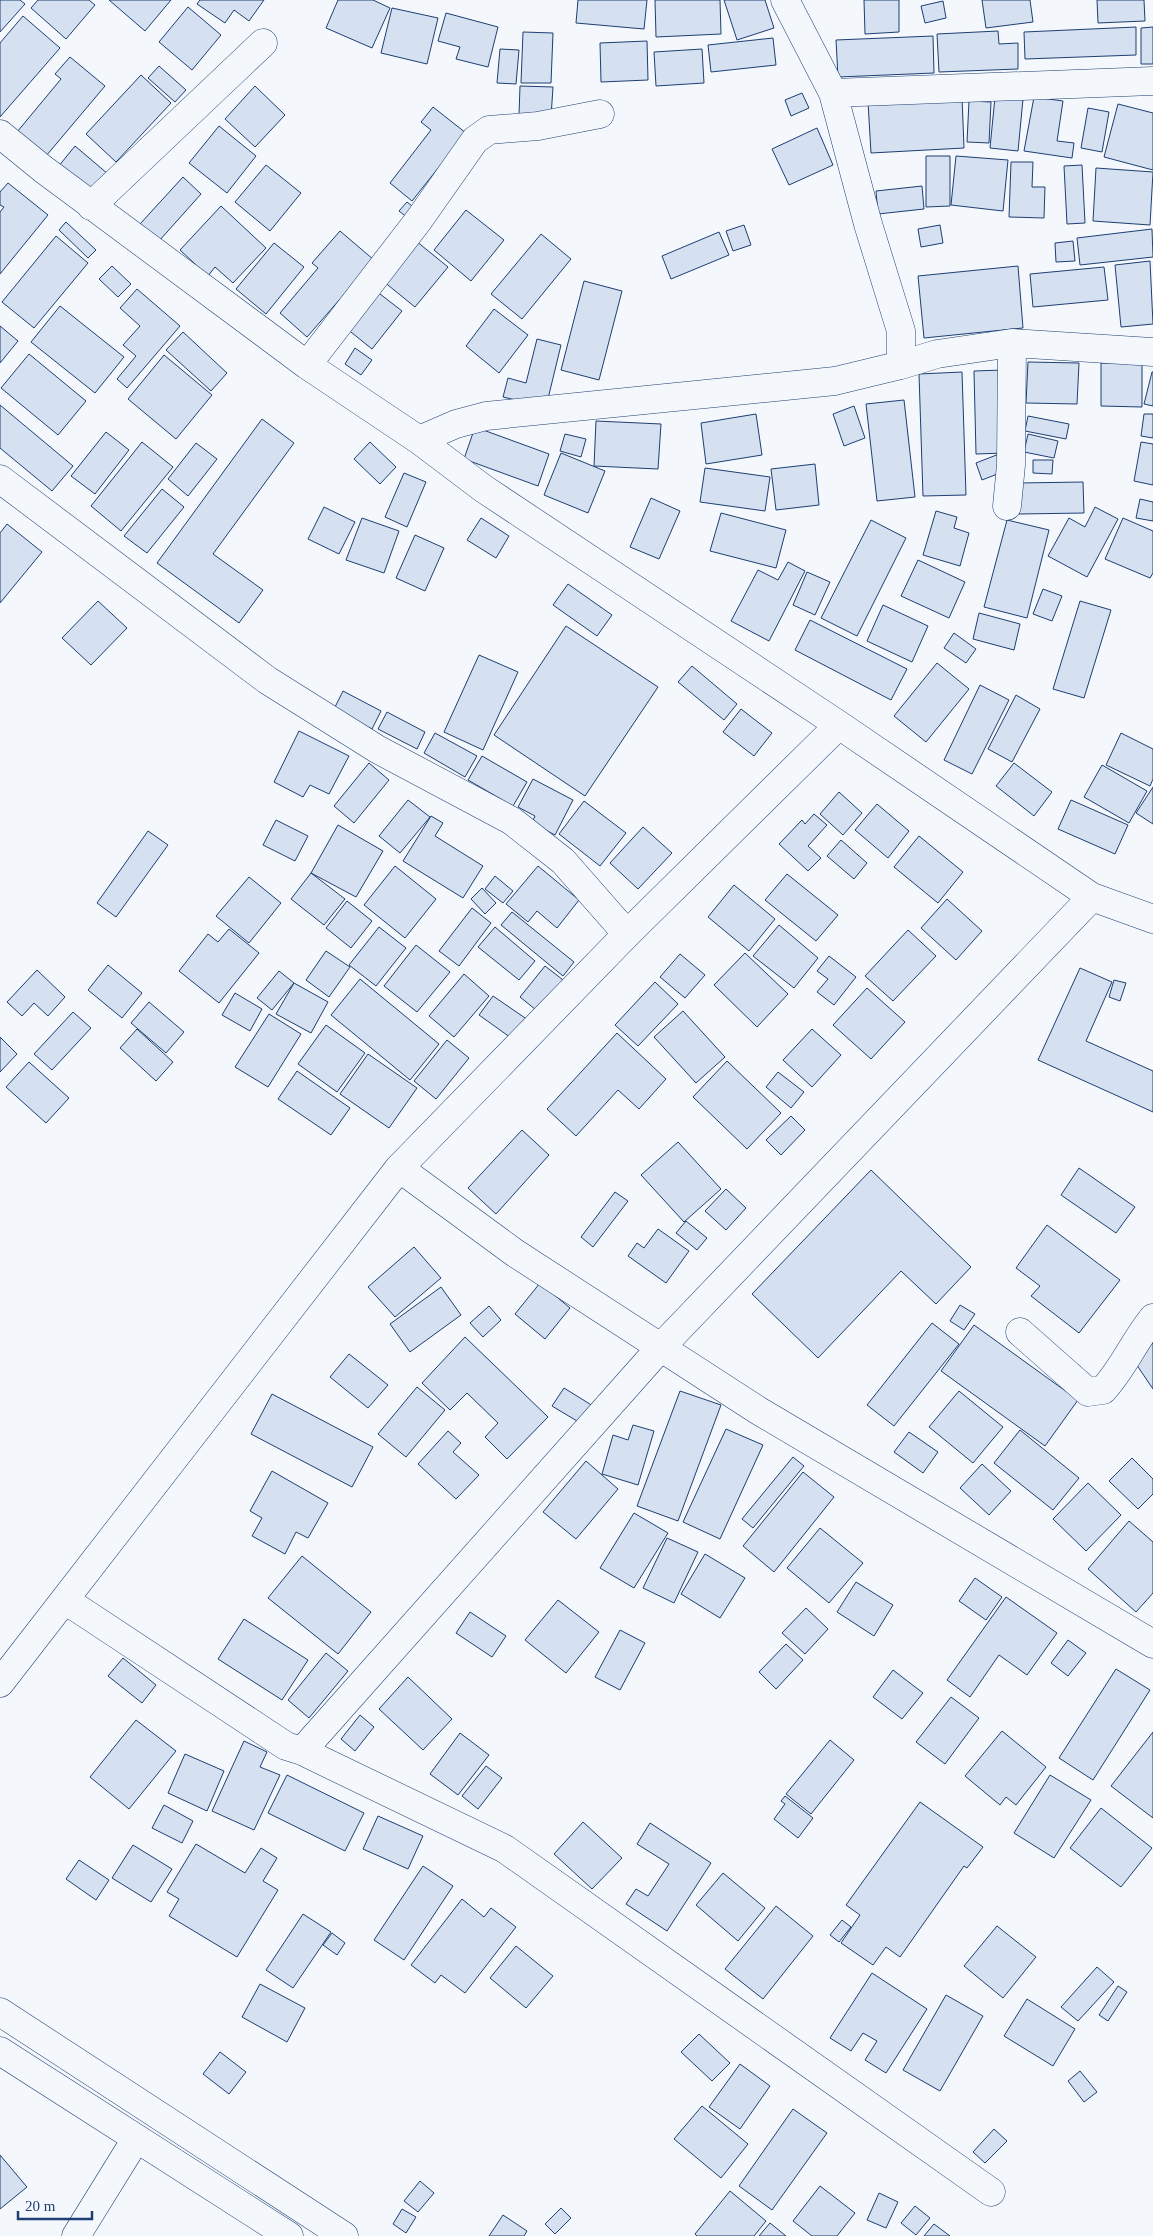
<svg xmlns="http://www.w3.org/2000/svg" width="1153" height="2236" font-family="Georgia,serif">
<rect width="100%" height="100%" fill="#f4f7fb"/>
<path fill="#d5e0f0" stroke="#1d3f73" d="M0,0H20L25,4L0,32Z
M38,0H89L95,5L66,39L31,8Z
M109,0H171L145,31Z
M200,0H264L249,21L234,10L225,23L197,4Z
M338,0H373L390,8L372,48L326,28Z
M578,0H647L644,29L576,23Z
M655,0H720L721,34L656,37Z
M724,0H765L774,28L737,40Z
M864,0H899V32L865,34Z
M982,0H1030L1033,22L986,28Z
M1097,0H1144L1145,21L1098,23Z
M943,1L946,18L925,23L921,6Z
M188,7L221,35L192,70L159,42Z
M392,8L438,18L427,64L381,53Z
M446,13L498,27L488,67L456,59L460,47L438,41Z
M23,16L60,48L0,117V43Z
M1136,27V55L1025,59L1024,32Z
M1153,27V64H1141V28Z
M998,31L999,44L1018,43V69L939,72L937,34Z
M523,32L553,33L551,83H521Z
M933,36L934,73L838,77L836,40Z
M773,38L776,65L711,72L708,45Z
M647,41L648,80L601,82L600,43Z
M500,49L519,50L516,84L497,83Z
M702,49L704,83L656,86L654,52Z
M70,57L105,86L46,156L17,132L61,79L55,74Z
M159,66L186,90L175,102L148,78Z
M141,75L171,103L116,162L86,134Z
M255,86L285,115L255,147L225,119Z
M520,86L553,87L551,117L519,115Z
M802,93L809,108L791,116L785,100Z
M962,97L964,148L871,153L868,102Z
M995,97L1023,99L1018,151L990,148Z
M1034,97L1063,101L1057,141L1074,143L1072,158L1024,151Z
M969,101L991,102L989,143L967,142Z
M1118,104L1153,113V170L1104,157Z
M433,107L466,133L412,201L390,183L431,130L421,122Z
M1088,108L1109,112L1102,152L1081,148Z
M219,126L256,156L227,193L189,163Z
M817,128L833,165L789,185L772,149Z
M75,146L108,174L92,194L58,167Z
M926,156H950V206L926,207Z
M956,156L1008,160L1003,211L951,205Z
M1011,162H1033L1032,187H1045L1044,218L1009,217Z
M266,165L301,193L270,231L235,202Z
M1082,165L1085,223L1067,224L1064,166Z
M1096,168L1153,172L1150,225L1093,221Z
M183,177L201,194L159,241L140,224Z
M8,183L48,215L0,274V212L4,207L0,205V192Z
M922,186L924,209L878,214L876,191Z
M407,202L421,213L413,222L399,211Z
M221,206L266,248L233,283L215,267L208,276L180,250Z
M466,210L504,240L471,281L434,250Z
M66,222L96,250L88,258L59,230Z
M744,225L751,245L733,251L726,231Z
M940,225L943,243L921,247L918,229Z
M1152,229L1153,257L1080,265L1077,238Z
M340,231L374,260L307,337L280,313L318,268L312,263Z
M719,232L729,255L671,279L662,256Z
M541,234L571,259L522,319L491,294Z
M56,236L88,263L34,328L2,302Z
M416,241L448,267L415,307L383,281Z
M1073,241L1075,261L1056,262L1055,243Z
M274,243L304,267L266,314L236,289Z
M1150,261L1153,324L1121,327L1115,265Z
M112,266L131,284L118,297L99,279Z
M1018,266L1023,328L924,338L918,276Z
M1104,267L1108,300L1033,307L1030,274Z
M584,281L622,291L599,380L561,370Z
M371,287L402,311L372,349L341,324Z
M137,289L180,326L127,388L117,379L136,356L123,345L140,326L120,308Z
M60,306L124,357L95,393L31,342Z
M494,309L528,335L499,373L466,346Z
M0,326L18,341L0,363Z
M183,332L227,373L211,391L166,350Z
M537,339L561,345L546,407L503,397L508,378L526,383Z
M355,348L372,360L361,375L345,364Z
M29,354L86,401L58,435L1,388Z
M164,355L212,395L176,439L128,399Z
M1028,362L1079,363L1077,404L1026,403Z
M1101,363H1142V407L1101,406Z
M1003,370L1005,453L976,454L974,371Z
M962,372L966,495L923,496L919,374Z
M1152,372H1153V406L1144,404Z
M904,400L915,497L877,501L866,404Z
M0,405L73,466L52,491L0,448Z
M854,406L865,438L844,446L833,414Z
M756,414L762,455L706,464L701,423Z
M1144,414H1153V438L1141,436Z
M1028,416L1069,424L1066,439L1025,431Z
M262,419L294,443L213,554L263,590L239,623L157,563Z
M596,421L661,424L658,469L594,466Z
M475,427L549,454L538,486L464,459Z
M106,432L129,450L95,494L71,476Z
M565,434L586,439L581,457L560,451Z
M1028,434L1058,441L1054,458L1024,452Z
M142,442L173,467L121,531L91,506Z
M370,442L396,467L380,484L354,459Z
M1141,442L1153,444V485L1134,481Z
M196,443L217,459L188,496L168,479Z
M561,453L605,471L588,513L544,495Z
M999,454L1005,471L982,480L976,463Z
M1033,460H1053L1052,474L1033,473Z
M815,464L819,505L776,510L771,469Z
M705,468L770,477L765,511L700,502Z
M404,473L426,482L407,527L385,517Z
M1083,482L1084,513L1019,514V483Z
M162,489L184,507L147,553L124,536Z
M651,498L680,511L659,559L630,547Z
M1140,499L1153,502V521L1136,518Z
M324,507L355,522L339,554L308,539Z
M1095,507L1118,519L1087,577L1048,556L1069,518L1085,527Z
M936,511L957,517L954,528L969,533L960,566L923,555Z
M721,513L786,530L776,568L710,551Z
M362,518L399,531L384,573L346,560Z
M481,518L509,536L496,558L467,540Z
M1123,518L1153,531V573L1150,578L1105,559Z
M871,520L906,538L857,636L821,618Z
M1007,520L1049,530L1027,618L984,607Z
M7,524L42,552L0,603V533Z
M415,535L444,548L425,591L396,578Z
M918,560L965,582L949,618L901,596Z
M788,562L805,571L769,641L731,621L758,570L778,580Z
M807,572L830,582L815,615L793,605Z
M568,584L612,615L597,636L553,605Z
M1043,589L1062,596L1052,621L1033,614Z
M98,601L127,628L91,665L62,638Z
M1080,601L1111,610L1084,698L1053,689Z
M883,605L928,626L912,662L867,641Z
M979,613L1020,624L1014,650L973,639Z
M810,620L907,669L891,700L795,650Z
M566,626L658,687L585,796L494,735Z
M954,633L976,649L966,663L944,648Z
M479,655L518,672L483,750L444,732Z
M937,663L969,689L926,742L894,716Z
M692,666L737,704L724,720L678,682Z
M980,685L1009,700L972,774L944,760Z
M343,691L381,711L372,729L334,709Z
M1016,695L1040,709L1012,762L988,749Z
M741,709L772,733L754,756L723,732Z
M387,712L425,732L417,749L378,729Z
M299,731L349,756L329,794L310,785L303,797L274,782Z
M435,733L477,756L465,777L424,753Z
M1121,733L1153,749V779L1150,786L1106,765Z
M482,756L527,782L513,806L468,780Z
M369,763L389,780L354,823L334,806Z
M1014,763L1052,792L1034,816L996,786Z
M1102,765L1147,791L1129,823L1084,797Z
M533,779L573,800L555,835L532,823L535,816L518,807Z
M1153,787V824L1136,813Z
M839,792L862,813L843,835L820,814Z
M408,800L430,817L400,853L379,836Z
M1071,800L1128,825L1115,854L1058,829Z
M584,801L626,833L600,866L559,834Z
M877,804L909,831L888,858L855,830Z
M814,814L827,825L808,846L821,858L808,871L779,844L802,820L805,824Z
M431,816L443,823L435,836L483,866L463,898L403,861Z
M276,820L308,836L295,861L263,845Z
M338,825L383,851L356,897L311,873Z
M643,827L672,853L638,889L610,863Z
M148,831L168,845L116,917L97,903Z
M919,836L963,872L938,903L894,867Z
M841,840L867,863L854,879L827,856Z
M395,866L436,899L405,938L364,905Z
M538,866L579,900L557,928L537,911L528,922L506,904Z
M311,873L345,899L324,925L291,899Z
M787,874L838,915L816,941L765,900Z
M495,876L513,891L503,903L485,889Z
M249,877L281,903L249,943L216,916Z
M734,885L775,919L749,951L708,917Z
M482,888L496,903L485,914L471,899Z
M947,899L982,931L956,960L921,928Z
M347,901L372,921L351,948L326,928Z
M472,908L491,923L459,966L439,951Z
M512,912L574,962L563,976L501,925Z
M779,925L818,958L794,988L753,956Z
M379,927L406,948L376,986L349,965Z
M495,927L535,961L519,980L478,947Z
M229,929L259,953L219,1003L179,971L208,934L218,942Z
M908,930L936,956L893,1001L865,976Z
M416,945L450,972L417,1012L384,986Z
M326,951L350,967L329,997L306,980Z
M745,953L788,994L757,1027L714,985Z
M680,954L705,975L685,998L660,977Z
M829,956L856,977L834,1005L817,992L828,979L817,971Z
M108,965L142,993L122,1018L88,990Z
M545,966L567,983L541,1014L520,997Z
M1080,968L1112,982L1086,1041L1153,1071V1112L1038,1060Z
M37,970L65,997L48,1016L34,1003L22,1016L7,1002Z
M279,971L294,983L272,1010L257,998Z
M464,974L489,996L454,1037L429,1016Z
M360,979L439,1044L410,1080L331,1015Z
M1114,980L1126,983L1120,1001L1109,997Z
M655,982L678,1004L638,1046L615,1025Z
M294,983L328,1002L311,1033L276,1014Z
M867,988L905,1022L871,1059L833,1025Z
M235,993L262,1009L250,1031L222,1015Z
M493,996L528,1020L514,1040L479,1015Z
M149,1002L184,1032L166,1053L131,1023Z
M683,1011L725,1057L696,1083L654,1037Z
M73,1012L91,1028L52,1070L34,1054Z
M269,1014L301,1034L268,1087L235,1067Z
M326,1025L365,1053L337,1092L298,1064Z
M137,1029L173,1062L156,1081L120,1048Z
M812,1029L841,1055L812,1087L783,1060Z
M617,1033L666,1079L639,1109L618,1090L576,1136L547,1109Z
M0,1037L17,1054L0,1072Z
M447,1040L469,1058L436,1099L414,1081Z
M368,1054L417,1088L389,1128L340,1094Z
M727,1061L781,1113L747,1149L693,1097Z
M29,1062L69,1098L46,1123L6,1087Z
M297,1071L350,1108L331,1135L278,1099Z
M778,1072L804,1092L791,1108L766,1087Z
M791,1116L805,1130L781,1155L766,1140Z
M522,1130L549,1155L496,1214L468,1188Z
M678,1142L721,1189L684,1222L641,1175Z
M1079,1168L1135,1207L1116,1233L1061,1195Z
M871,1170L971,1267L936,1304L901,1271L818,1358L752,1294Z
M726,1189L746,1208L726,1230L705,1211Z
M615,1192L628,1201L593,1247L581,1237Z
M686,1221L707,1238L697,1250L676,1233Z
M1047,1225L1120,1280L1079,1333L1031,1296L1040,1286L1016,1268Z
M658,1229L689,1251L666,1283L628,1256L637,1243L644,1248Z
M414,1247L441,1278L395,1317L368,1287Z
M540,1283L570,1308L545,1339L515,1314Z
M441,1287L461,1315L410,1352L390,1324Z
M960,1305L975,1314L964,1330L950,1321Z
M489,1306L501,1320L483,1337L470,1323Z
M932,1323L959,1344L894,1426L867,1405Z
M974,1325L1078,1400L1045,1446L941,1371Z
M465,1337L548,1417L507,1459L485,1437L498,1423L467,1393L450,1410L422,1383Z
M1153,1343V1389L1132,1358Z
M349,1354L388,1385L368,1408L330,1377Z
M417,1387L445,1410L406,1457L378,1434Z
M564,1388L593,1406L582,1424L552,1406Z
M680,1391L721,1405L678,1521L637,1506Z
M959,1391L1003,1427L973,1463L929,1427Z
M272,1394L373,1447L352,1487L251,1434Z
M633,1425L654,1431L638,1485L602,1474L613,1435L628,1440Z
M726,1429L763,1445L720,1539L683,1522Z
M1020,1430L1079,1478L1053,1510L994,1463Z
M448,1431L461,1443L453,1452L479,1475L456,1499L418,1464Z
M909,1432L938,1452L923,1473L894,1452Z
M793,1457L804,1466L753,1528L742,1519Z
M1132,1458L1153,1479V1494L1138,1509L1109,1481Z
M586,1461L618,1489L576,1539L543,1512Z
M982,1464L1011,1491L989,1515L960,1488Z
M272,1471L328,1503L308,1538L296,1532L285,1554L252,1536L262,1518L250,1511Z
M803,1472L834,1497L774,1572L743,1546Z
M1088,1483L1121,1515L1086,1551L1053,1519Z
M634,1513L668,1533L634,1588L600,1568Z
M1129,1521L1153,1542V1593L1136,1612L1088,1569Z
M820,1528L863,1563L829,1603L787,1568Z
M667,1538L698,1552L674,1603L643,1588Z
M705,1554L745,1578L720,1618L681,1594Z
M302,1556L371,1612L338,1654L268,1598Z
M975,1578L1002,1597L986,1620L959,1601Z
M856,1582L893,1605L874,1636L837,1612Z
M1006,1597L1057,1633L1027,1675L999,1655L970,1697L947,1680Z
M558,1600L599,1632L566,1673L525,1640Z
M806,1608L828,1629L805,1654L782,1633Z
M470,1612L506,1636L492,1657L456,1633Z
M244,1619L308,1660L282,1700L218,1659Z
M620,1630L645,1643L620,1690L595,1677Z
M1068,1640L1086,1653L1068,1676L1051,1663Z
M786,1644L803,1660L776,1689L759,1672Z
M326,1653L348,1671L309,1718L288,1700Z
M123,1658L156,1685L142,1703L108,1676Z
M1116,1669L1150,1690L1093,1780L1059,1758Z
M893,1670L923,1693L902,1719L873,1697Z
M408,1677L452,1719L423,1750L379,1709Z
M951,1697L979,1718L945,1764L916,1742Z
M360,1715L374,1727L355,1751L341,1739Z
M136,1720L176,1751L129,1809L90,1777Z
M1002,1731L1046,1767L1016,1805L1006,1797L1000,1805L965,1776Z
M1153,1732V1818L1111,1786Z
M460,1733L489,1755L458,1795L430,1774Z
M830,1740L854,1760L811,1814L786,1794Z
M244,1741L267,1752L260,1767L280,1775L254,1830L212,1811Z
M185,1754L224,1771L207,1811L168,1793Z
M486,1766L502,1778L478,1809L462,1796Z
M287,1775L364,1813L345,1851L268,1813Z
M1050,1775L1091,1800L1054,1858L1014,1833Z
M785,1796L813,1818L798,1838L774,1819L785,1804L781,1801Z
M920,1802L983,1847L967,1868L964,1866L900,1957L886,1947L873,1965L841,1943L860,1915L846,1905Z
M164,1805L193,1821L182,1843L152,1828Z
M1101,1808L1152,1848L1121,1887L1070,1848Z
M378,1816L423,1836L408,1869L363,1849Z
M583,1822L622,1858L592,1889L554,1854Z
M650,1823L711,1863L667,1931L626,1904L636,1889L648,1896L669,1864L637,1844Z
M196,1844L245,1873L261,1848L277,1858L263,1881L278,1890L237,1957L169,1916L179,1899L167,1892Z
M133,1845L172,1869L151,1902L112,1878Z
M79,1860L109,1880L96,1900L66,1879Z
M423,1866L453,1886L404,1960L374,1940Z
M723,1873L765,1908L738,1941L696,1905Z
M462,1899L484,1917L491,1908L516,1927L465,1993L441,1975L435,1983L411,1965Z
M776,1906L813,1936L763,1999L725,1969Z
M303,1914L331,1932L293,1988L266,1970Z
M842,1920L851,1927L839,1942L830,1935Z
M997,1926L1036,1957L1003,1998L964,1966Z
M332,1933L345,1943L337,1955L323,1945Z
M516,1946L553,1976L526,2008L490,1978Z
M1097,1967L1114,1982L1078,2021L1061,2007Z
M872,1973L927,2009L886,2073L865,2060L877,2041L863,2033L851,2051L830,2038Z
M260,1984L305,2008L287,2042L242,2017Z
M1118,1986L1127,1992L1108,2021L1099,2015Z
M946,1995L983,2016L940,2091L903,2070Z
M1027,1999L1075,2029L1053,2066L1004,2036Z
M699,2034L730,2063L712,2081L681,2052Z
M220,2052L246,2072L229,2094L203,2074Z
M740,2064L770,2086L740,2129L709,2107Z
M1080,2071L1097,2092L1084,2102L1068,2081Z
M702,2106L748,2144L721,2178L674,2139Z
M793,2109L827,2133L772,2210L739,2186Z
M994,2129L1007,2141L985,2163L973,2152Z
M0,2155L27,2187L0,2209Z
M420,2181L434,2193L418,2212L404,2201Z
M820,2186L855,2213L837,2236H812L793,2221Z
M730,2191L766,2221L754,2236H697L695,2234Z
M879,2193L898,2202L886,2228L867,2220Z
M915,2206L930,2218L916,2235L901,2223Z
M561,2208L571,2218L555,2234L545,2224Z
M402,2209L416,2217L406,2233L393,2224Z
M503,2215L527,2231L524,2236H489Z
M770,2223L786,2236H759Z
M934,2224L950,2236H924Z"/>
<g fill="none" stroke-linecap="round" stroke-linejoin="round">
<defs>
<path id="minor" d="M833,93L1153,81
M0,134L43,169L307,365L419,440L484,489L839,725L1092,897L1153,919
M91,206L263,43
M307,365L418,221L475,140L489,130L538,126L600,114
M901,365L937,354L1012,343L1153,352
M419,440L456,424L486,416L835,381L901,365V331L868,224L833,93L785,0
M0,479L267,680L377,749L512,821L563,861L627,934
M1007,506L1011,465L1012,343
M399,1168L515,1253L759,1411L1153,1644
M1020,1332L1088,1392L1103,1390C1123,1369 1134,1341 1153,1318
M65,1600L286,1746L302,1751L505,1849L991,2192
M0,1683L399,1168L627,934L839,725
M302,1751L661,1347L1092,897
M0,2012L344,2236
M0,2051L289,2236
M76,2236L136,2139"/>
</defs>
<use href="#minor" stroke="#1d3f73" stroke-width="29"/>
<use href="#minor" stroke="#f4f7fb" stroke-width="28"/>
</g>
<path d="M18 2211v8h74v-8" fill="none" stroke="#1d3f73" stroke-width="2.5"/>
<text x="25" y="2211" font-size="15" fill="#1d3f73" stroke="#f4f7fb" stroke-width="4" paint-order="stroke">20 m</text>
</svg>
